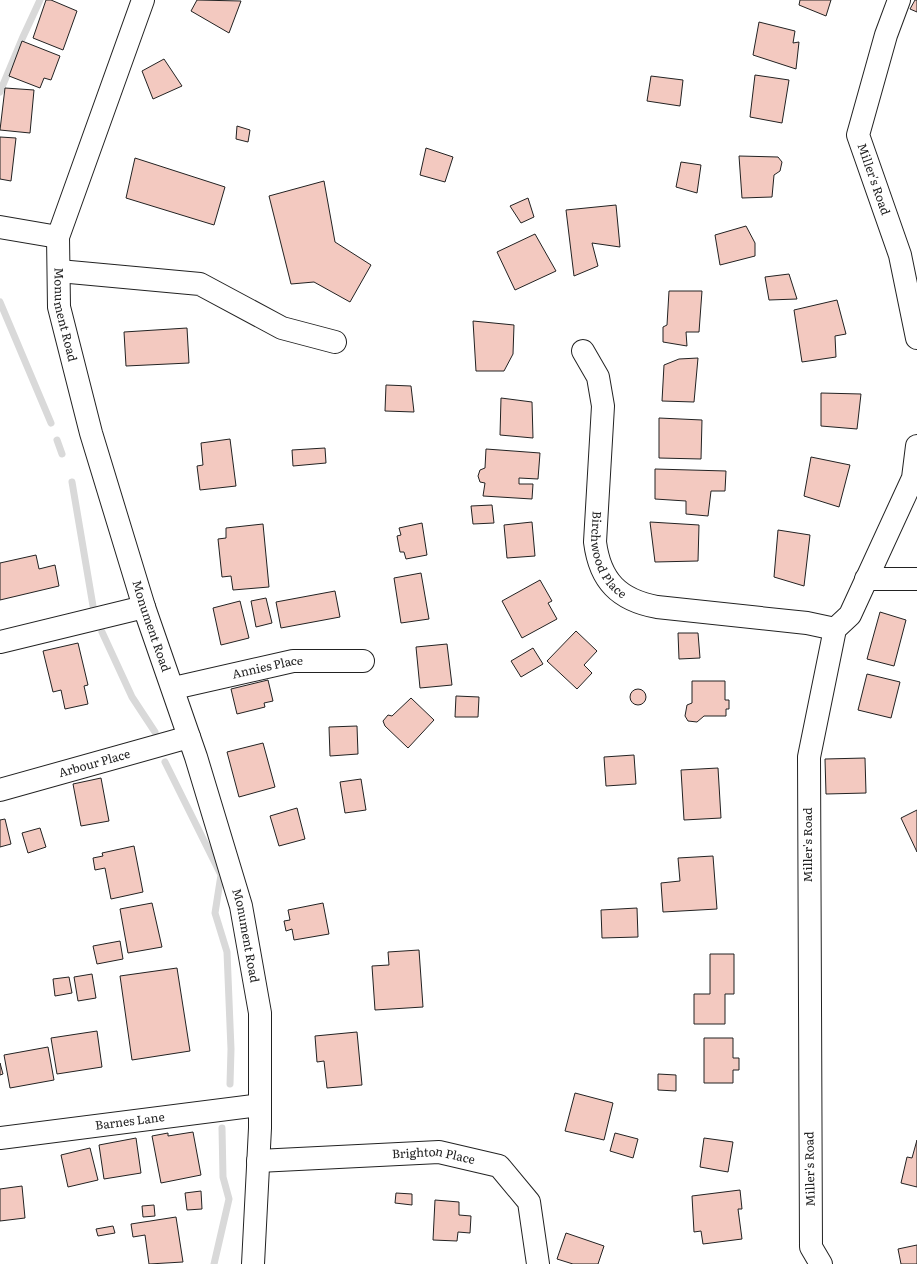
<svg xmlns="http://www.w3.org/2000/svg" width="917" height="1264" font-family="Literata,serif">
<rect width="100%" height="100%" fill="#fff"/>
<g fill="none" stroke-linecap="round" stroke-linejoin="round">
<path stroke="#d9d9d9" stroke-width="7" d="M0,92L22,39L40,0
M0,302L51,423
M57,440L62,454
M72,482L93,606
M102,632L132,697L155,732
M165,762L221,875L215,913L227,952L231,1049L230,1084
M214,1264L229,1199L223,1177L222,1128"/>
</g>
<path fill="#f3c9c0" stroke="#222" d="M46,0H51L77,11L63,50L33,38Z
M197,0L241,1L229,33L191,11Z
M800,0H831L826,16L799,5Z
M915,0H917V12L910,9Z
M759,22L795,31L793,43L799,42L796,69L753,55Z
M22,41L60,56L51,80L44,78L40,88L9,76Z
M164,59L182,86L153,99L142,71Z
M755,75L789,80L782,123L750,117Z
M651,76L683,80L680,106L647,101Z
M5,88L34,90L30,133L0,130Z
M237,126L250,130L248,142L236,139Z
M0,137L16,138L11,181L0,179Z
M426,148L453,157L445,182L420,175Z
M739,156L778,157L782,162L780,171L774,175L772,197L742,198Z
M135,158L225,187L214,225L126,198Z
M681,162L701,165L697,193L676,187Z
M324,181L335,242L371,265L350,302L314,282L291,284L269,196Z
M528,198L534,217L521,223L510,206Z
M616,205L620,247L592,243L598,266L574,276L566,210Z
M746,226L755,243V256L720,265L715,235Z
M535,234L556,271L515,290L497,252Z
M789,274L797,299L769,300L765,277Z
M669,291H702L699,332H686L687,346L663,342V327L667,325Z
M837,300L846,334L835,336L836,357L802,362L794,310Z
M473,321L514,325L513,354L504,371H476Z
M187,328L189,363L126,366L124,332Z
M698,358L694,402L662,401L664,365L679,359Z
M386,385L411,386L414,412L385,411Z
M821,393L861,394L857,429L821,426Z
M501,398L532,402L533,438L500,435Z
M659,418L702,420L701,459L659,458Z
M230,439L236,486L200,490L197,466L203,465L201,443Z
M325,448L326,463L293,466L292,450Z
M486,449L540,453L538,479L519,478V484H533L532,499L483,496L485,483L480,482L478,476L480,470L485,468Z
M811,457L850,465L839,507L804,496Z
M655,469L726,471L725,491H711L708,516L686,514V501L655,499Z
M492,505L494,523L473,524L471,506Z
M532,522L535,556L507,558L504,525Z
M650,522L699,525L698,561L655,562Z
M422,523L427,555L406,559L404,552H400L397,536L401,535L399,528Z
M263,524L269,587L233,590L231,576L222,577L218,539L226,538V528Z
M778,530L810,535L804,586L774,577Z
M36,555L39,569L55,565L59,586L0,600V563Z
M421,573L429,619L401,623L394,578Z
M540,580L552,601L548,603L557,619L522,638L502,601Z
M335,591L340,617L281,628L276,602Z
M266,598L272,623L256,627L251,601Z
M240,601L249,638L221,645L213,608Z
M880,612L906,620L894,666L867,659Z
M576,631L597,651L584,665L592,673L577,689L547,661Z
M678,633H698L700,658L679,659Z
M78,643L88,685L84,686L88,704L65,709L61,690L53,692L43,651Z
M447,644L452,685L420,688L416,647Z
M533,648L543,664L521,677L511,661Z
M867,674L900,682L891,718L858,710Z
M268,680L273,701L264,703L265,707L237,714L231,689Z
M692,681H725V700H729V709H726V716H704L697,722L688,721L685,716L687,705L692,703Z
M630 697a8 8 0 1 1 16 0a8 8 0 1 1-16 0Z
M456,696L479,697L478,717H455Z
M411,698L434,720L408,748L385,726L383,721L388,715L392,716Z
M357,726L358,754L330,756L329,727Z
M263,743L275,787L239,797L227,752Z
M634,755L636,784L606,786L604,757Z
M865,758L866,793L826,794L825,759Z
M718,768L721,818L684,820L681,770Z
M101,778L109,821L81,826L73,784Z
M361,779L366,810L345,813L340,782Z
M297,808L305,839L279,846L270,816Z
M917,810V852L901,818Z
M5,819L11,844L0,847V820Z
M40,828L46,847L28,853L22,833Z
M134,846L143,892L111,899L105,868L95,870L93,858L103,856L102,853Z
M713,856L717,909L663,912L661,883L680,881L678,858Z
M152,903L162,947L128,953L120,909Z
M323,903L329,934L294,940L292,929L286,931L284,921L290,920L288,910Z
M637,908L638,937L602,938L601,910Z
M120,941L123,959L97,964L93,946Z
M419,950L423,1007L375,1010L372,966L389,965L388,952Z
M710,954H734V994H725V1024H694V994H710Z
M177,968L190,1051L132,1060L120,976Z
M92,974L96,998L78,1001L74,977Z
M69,977L72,993L55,996L53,979Z
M97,1031L102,1067L57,1074L51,1038Z
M357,1032L362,1085L327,1088L324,1061L317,1062L315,1036Z
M704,1038H733V1058H739V1070H733V1083H704Z
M48,1047L54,1080L10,1088L4,1055Z
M0,1063L3,1074L0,1075Z
M658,1074L676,1075V1091L658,1090Z
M575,1093L613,1103L604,1140L565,1131Z
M193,1132L201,1175L161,1183L152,1136L168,1133V1136Z
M615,1133L638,1139L633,1158L610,1151Z
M136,1138L141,1173L104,1179L99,1145Z
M704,1138L733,1142L728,1172L700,1167Z
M917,1140V1187L901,1183L907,1157L912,1158Z
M90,1148L98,1180L68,1187L61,1155Z
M22,1186L25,1218L0,1221V1189Z
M740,1190L742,1209H738L742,1239L703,1244L701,1231L694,1232L692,1196Z
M201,1191L202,1209L187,1210L185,1193Z
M396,1193L412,1194V1205L395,1203Z
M435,1200L459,1202V1215L471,1216L470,1233L458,1232L457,1241L433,1240Z
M154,1205L155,1216L143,1217L142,1206Z
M176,1217L183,1262L149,1264L145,1235L133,1237L131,1224Z
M113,1226L115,1233L98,1236L96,1229Z
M566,1233L604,1246L598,1264H573L557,1259Z
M917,1245V1264H901L898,1249Z"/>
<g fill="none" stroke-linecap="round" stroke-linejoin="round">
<defs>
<g id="minor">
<path id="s1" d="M143,0L58,237L59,307L91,433L144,607L196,757L241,906L260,1013V1128L253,1264"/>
<path id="s2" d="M899,0L886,35L858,135L900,255L917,338"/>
<path d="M0,227L58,237"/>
<path d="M59,271L200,284L282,328L335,342"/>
<path id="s3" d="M583,351L598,377L603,406L595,542C600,581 619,600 657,607L807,623L835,629"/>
<path d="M866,579H917"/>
<path d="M0,642L144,607"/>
<path id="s4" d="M174,688L293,661H363"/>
<path id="s5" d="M0,790L189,737"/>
<path id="s6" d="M0,1138L260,1105"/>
<path id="s7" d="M258,1161L439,1152L499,1166L529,1202L538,1264"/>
<path d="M821,1264L811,1247L809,757L835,629L850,615L913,478L917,446"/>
</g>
</defs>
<use href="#minor" stroke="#222" stroke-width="24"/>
<use href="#minor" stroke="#fff" stroke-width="22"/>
</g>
<g text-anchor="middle" stroke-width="3" stroke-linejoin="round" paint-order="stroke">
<g font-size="12" fill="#222" stroke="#fff">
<text dy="4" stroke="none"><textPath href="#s2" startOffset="188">Miller's Road</textPath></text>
<text dy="4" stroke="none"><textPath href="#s1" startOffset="330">Monument Road</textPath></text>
<text dy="4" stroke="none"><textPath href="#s3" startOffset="212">Birchwood Place</textPath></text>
<text dy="4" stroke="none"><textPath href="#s1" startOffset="654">Monument Road</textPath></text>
<text dy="4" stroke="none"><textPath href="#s4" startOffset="96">Annies Place</textPath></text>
<text dy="4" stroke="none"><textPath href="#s5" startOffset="98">Arbour Place</textPath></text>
<text transform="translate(808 845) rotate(-90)" y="4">Miller's Road</text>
<text dy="4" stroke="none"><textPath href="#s1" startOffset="978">Monument Road</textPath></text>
<text dy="4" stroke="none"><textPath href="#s6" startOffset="131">Barnes Lane</textPath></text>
<text dy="4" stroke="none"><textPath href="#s7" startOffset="176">Brighton Place</textPath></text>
<text transform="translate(810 1169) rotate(-91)" y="4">Miller's Road</text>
</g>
</g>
</svg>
